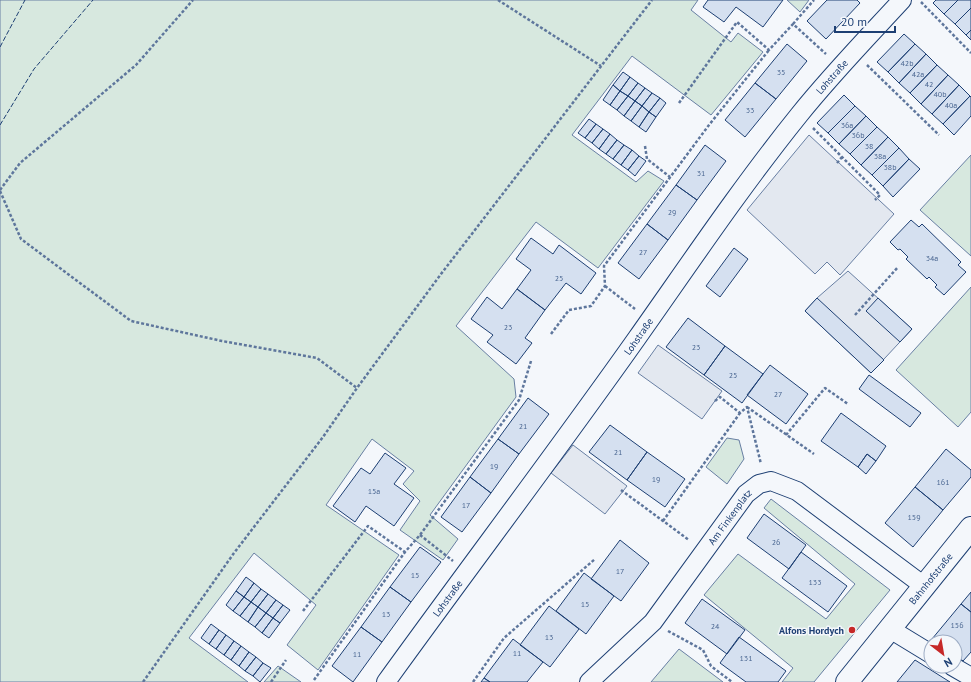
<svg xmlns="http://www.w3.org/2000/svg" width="971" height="682" font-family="'PT Sans',sans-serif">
<rect width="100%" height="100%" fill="#f4f7fb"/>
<path fill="#d7e8df" stroke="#687fa3" d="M0,0H698L691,10L731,42L738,33L763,52L711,115L632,56L572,135L636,182L648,171L664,181L598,268L536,222L456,326L514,379L516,397L430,515L458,539L443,560L400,530L420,501L403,484L414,471L372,439L326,505L399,555L318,670L287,645L316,605L254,553L189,638L248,682H0Z
M787,0H809L800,12Z
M971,155V256L920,210Z
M971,287V412L958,427L896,370Z
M727,438L739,440L744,459L727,484L706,467Z
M771,499L890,590L814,682H782L793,668L704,595L738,554L826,619L855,584L764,508Z
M679,649L723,682H651Z
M278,666L301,682H264Z"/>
<path fill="#e3e8f0" stroke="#687fa3" d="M809,135L894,214L840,275L827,262L815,274L747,210Z
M848,271L912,329L871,373L805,311L817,298Z
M658,345L722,391L702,419L638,373Z
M573,445L627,486L605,514L551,473Z"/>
<path fill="#d5e0f0" stroke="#1d3f73" d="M708,0H783L763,27L736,7L724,22L703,7Z
M827,0H857L860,3L826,39L807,21Z
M936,0H958L944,14L933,3Z
M958,0H971V8L955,24L944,14Z
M971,8V30L966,35L955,24Z
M971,30V40L966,35Z
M904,34L915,44L888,72L877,62Z
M787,44L807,61L776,99L755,83Z
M915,44L926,54L899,83L888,72Z
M926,54L937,65L910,93L899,83Z
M937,65L948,75L921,104L910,93Z
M623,72L630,77L620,91L613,85Z
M948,75L959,85L932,114L921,104Z
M630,77L638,83L628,96L620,91Z
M638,83L645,88L635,101L628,96Z
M755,83L776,99L745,137L725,120Z
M613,85L620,91L610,105L603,100Z
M959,85L970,96L943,124L932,114Z
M645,88L652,93L642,106L635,101Z
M620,91L628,96L617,110L610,105Z
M652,93L660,98L649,112L642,106Z
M844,95L855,106L828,133L817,123Z
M628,96L635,101L624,116L617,110Z
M970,96L971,97V116L954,135L943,124Z
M660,98L666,103L656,117L649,112Z
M635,101L642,106L631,121L624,116Z
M642,106L649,112L639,127L631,121Z
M855,106L866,116L839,144L828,133Z
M649,112L656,117L646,132L639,127Z
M866,116L877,127L850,154L839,144Z
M589,119L596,124L585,138L578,133Z
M596,124L603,129L592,143L585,138Z
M877,127L888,137L861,165L850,154Z
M603,129L610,134L599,149L592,143Z
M610,134L617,140L606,154L599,149Z
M888,137L899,148L872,175L861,165Z
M617,140L624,145L613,159L606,154Z
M624,145L632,150L621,165L613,159Z
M705,145L726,161L697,200L676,185Z
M899,148L909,159L883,186L872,175Z
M632,150L639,156L628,170L621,165Z
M639,156L646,161L635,176L628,170Z
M909,159L920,169L893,197L883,186Z
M676,185L697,200L668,240L647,224Z
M911,220L919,227L922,224L961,262L958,265L966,272L944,295L935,287L937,285L929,277L927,279L906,259L908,257L900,249L898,250L890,242Z
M647,224L668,240L639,279L618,263Z
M531,238L553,254L559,245L596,273L581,294L566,283L545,310L517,289L531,270L516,259Z
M734,248L748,259L720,297L706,286Z
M517,289L545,310L525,338L532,343L516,364L487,342L493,335L471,319L487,297L502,309Z
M817,298L884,360L871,373L805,311Z
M878,298L912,329L900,342L866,311Z
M688,318L725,346L704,375L666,347Z
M725,346L763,374L742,403L704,375Z
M770,365L808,394L786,424L747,395Z
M869,375L921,413L910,427L859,389Z
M528,398L549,414L519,454L498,439Z
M841,413L886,446L876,461L867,454L858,467L821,441Z
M610,425L647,452L627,480L589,452Z
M498,439L519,454L491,493L470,477Z
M946,449L971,470V477L943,510L915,487Z
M647,452L685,479L665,507L627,480Z
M385,453L406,468L394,484L414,498L394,526L366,506L355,522L333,506L361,468L370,474Z
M867,454L876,461L866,474L858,467Z
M470,477L491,493L462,532L441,517Z
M915,487L943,510L913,547L885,523Z
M764,514L806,545L789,569L747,538Z
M620,540L649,563L621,601L591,579Z
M420,547L441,562L411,602L390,587Z
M801,552L847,586L828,612L782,578Z
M584,573L614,596L586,634L556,611Z
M246,577L254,583L244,597L236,591Z
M254,583L261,589L251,602L244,597Z
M390,587L411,602L382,642L361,627Z
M261,589L268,594L258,607L251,602Z
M236,591L244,597L233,611L226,605Z
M971,592V612L961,604Z
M268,594L276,600L266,613L258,607Z
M244,597L251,602L240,616L233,611Z
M702,599L745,630L727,654L685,623Z
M276,600L283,605L273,618L266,613Z
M251,602L258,607L248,622L240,616Z
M961,604L971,612V652L963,661L955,654V642H936L932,639Z
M283,605L290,610L280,623L273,618Z
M549,606L579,629L550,667L520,645Z
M258,607L266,613L255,627L248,622Z
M266,613L273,618L262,633L255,627Z
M273,618L280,623L269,638L262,633Z
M211,624L219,630L209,644L201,638Z
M361,627L382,642L353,682L332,666Z
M219,630L226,635L216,649L209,644Z
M226,635L234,641L224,655L216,649Z
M739,637L786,671L778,682H746L720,663Z
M513,639L543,662L527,682H490L484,678Z
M234,641L241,646L231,660L224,655Z
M241,646L249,652L239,666L231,660Z
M249,652L256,657L245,671L239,666Z
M256,657L263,663L253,676L245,671Z
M915,660L942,677L950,682H897Z
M263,663L271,668L260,682L253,676Z
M484,678L490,682H481Z"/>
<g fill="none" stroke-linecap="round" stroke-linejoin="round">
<defs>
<g id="minor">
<path d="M890,629L931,654"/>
<path d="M952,666L971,677"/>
<path id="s1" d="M386,682C469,567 555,454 637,338C690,263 741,187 799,115C831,75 867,38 902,0"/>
<path id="s2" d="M589,682L653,622L746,494L759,484L771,481L797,491L924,586"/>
</g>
<g id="tertiary">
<path id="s3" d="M847,682L971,528"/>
</g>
</defs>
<use href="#minor" stroke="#1d3f73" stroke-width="20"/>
<use href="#tertiary" stroke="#1d3f73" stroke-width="24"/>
<path stroke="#5e769c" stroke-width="2.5" stroke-dasharray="3 2" stroke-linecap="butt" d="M498,0L601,66
M921,2L971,53
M793,24L814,0
M867,65L939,135
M679,103L737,22L769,50L793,24L826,54
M813,128L880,195L875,200
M645,146L647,159L670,177
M837,163L842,157
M0,190L20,163L136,65L193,0
M0,191L21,239L131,321L222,341L317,358L357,388
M605,286L635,309
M855,315L898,267
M551,334L569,310L591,306L605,286L604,266L709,125L769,50
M715,401L720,397L740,413L747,407L761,464
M747,407L814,454
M786,435L825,388L848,404
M621,490L689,540
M663,521L740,413
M420,535L453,561
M303,611L368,526L405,552
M668,631L703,650L711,666L732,682
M314,680L405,552L420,535L519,400L531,361
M143,682L234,553L323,437L357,388L441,274L652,0
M271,682L286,660
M473,682L504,638L595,559"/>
<use href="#minor" stroke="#f4f7fb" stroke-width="18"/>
<use href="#tertiary" stroke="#f4f7fb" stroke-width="22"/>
<path stroke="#1d3f73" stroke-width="1" stroke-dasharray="5 2" stroke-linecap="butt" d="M0,47L25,0
M0,125L34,69L93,0"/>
</g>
<circle fill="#c62828" stroke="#f4f7fb" stroke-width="1.5" cx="852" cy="630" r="4"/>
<g text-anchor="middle" stroke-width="3" stroke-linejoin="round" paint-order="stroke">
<g font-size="8" fill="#4b6792">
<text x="907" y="66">42b</text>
<text x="781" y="75">35</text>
<text x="918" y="77">42a</text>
<text x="929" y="87">42</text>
<text x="940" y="97">40b</text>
<text x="951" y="108">40a</text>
<text x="750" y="113">33</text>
<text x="847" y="128">36a</text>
<text x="858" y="138">36b</text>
<text x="869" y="149">38</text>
<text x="880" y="159">38a</text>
<text x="890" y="170">38b</text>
<text x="701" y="176">31</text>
<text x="672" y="215">29</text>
<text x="643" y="255">27</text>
<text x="932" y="261">34a</text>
<text x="559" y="281">25</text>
<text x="508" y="330">23</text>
<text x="696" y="350">23</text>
<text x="733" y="378">25</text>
<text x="778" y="397">27</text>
<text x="523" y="429">21</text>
<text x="618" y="455">21</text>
<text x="494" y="469">19</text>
<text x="656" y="482">19</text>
<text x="943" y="485">161</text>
<text x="374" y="494">15a</text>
<text x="466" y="508">17</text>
<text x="914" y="520">159</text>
<text x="776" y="545">26</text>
<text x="620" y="574">17</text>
<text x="415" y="578">15</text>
<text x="815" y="585">133</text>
<text x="585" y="607">15</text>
<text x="386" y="617">13</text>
<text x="957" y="628">156</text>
<text x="715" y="629">24</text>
<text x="549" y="640">13</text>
<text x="517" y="656">11</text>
<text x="357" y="657">11</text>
<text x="746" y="661">131</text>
</g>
<g font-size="10" fill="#1d3f73" stroke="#f4f7fb">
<text dy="4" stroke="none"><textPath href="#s1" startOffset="752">Lohstraße</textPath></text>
<text dy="4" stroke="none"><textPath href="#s1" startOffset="428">Lohstraße</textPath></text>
<text dy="4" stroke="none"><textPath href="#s2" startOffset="218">Am Finkenplatz</textPath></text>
<text dy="4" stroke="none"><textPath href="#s3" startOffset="133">Bahnhofstraße</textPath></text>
<text dy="4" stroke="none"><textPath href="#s1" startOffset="104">Lohstraße</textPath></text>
</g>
<g font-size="10" font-weight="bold" fill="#1d3f73" stroke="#f4f7fb" text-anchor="end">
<text x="844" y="634">Alfons Hordych</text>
</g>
</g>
<g transform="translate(943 654) rotate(149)"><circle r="19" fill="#f4f7fb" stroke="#9eadc5"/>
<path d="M0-3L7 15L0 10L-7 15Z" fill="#c62828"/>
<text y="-6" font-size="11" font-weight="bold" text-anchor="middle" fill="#1d3f73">N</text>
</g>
<path d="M835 26v6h60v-6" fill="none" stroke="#1d3f73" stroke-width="2"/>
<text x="841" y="26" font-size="12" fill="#1d3f73" stroke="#f4f7fb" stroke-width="3" paint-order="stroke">20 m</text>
</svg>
